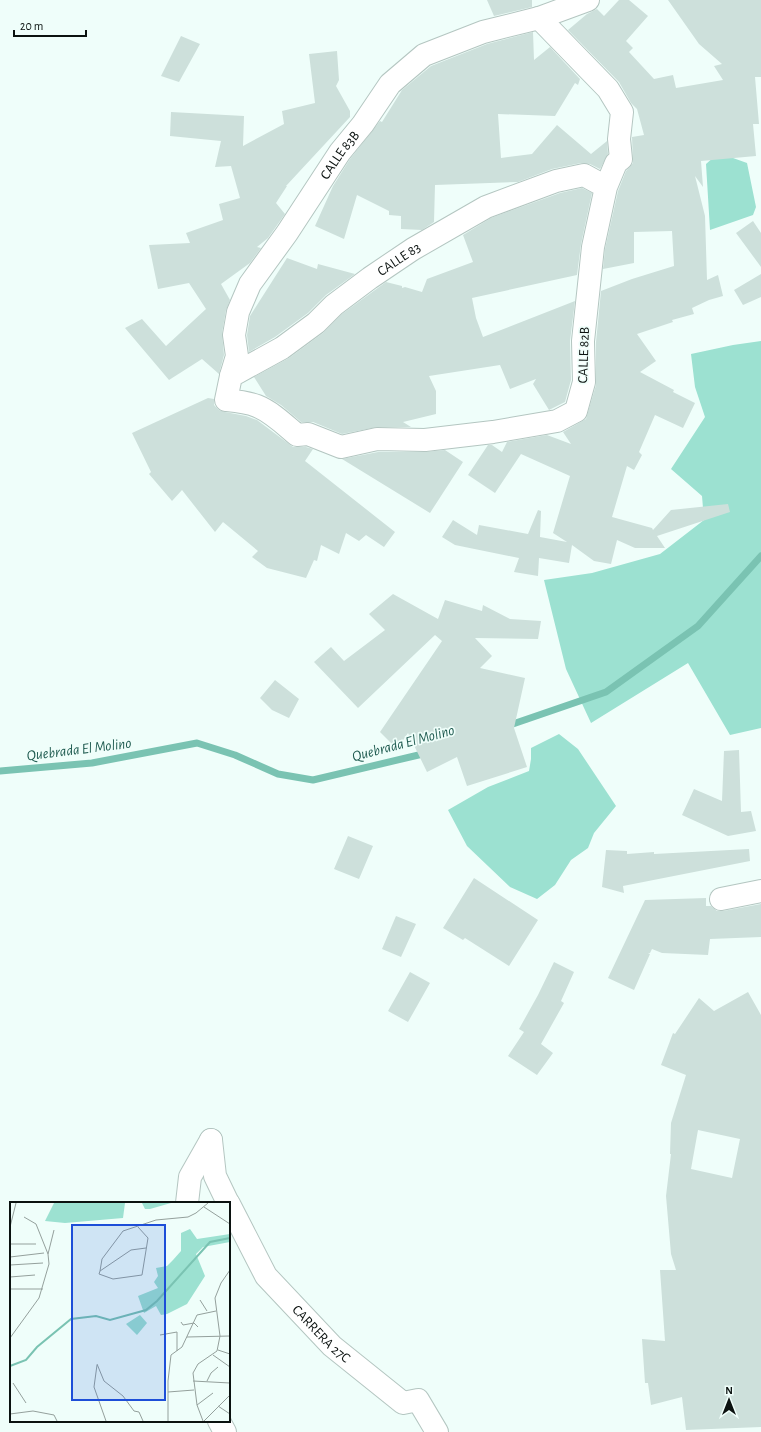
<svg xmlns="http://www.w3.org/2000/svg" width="761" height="1432" font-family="'Alegreya Sans',sans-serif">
<rect width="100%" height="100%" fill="#effefa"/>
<path fill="#9ce1d1" d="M723,149L733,158L747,163L756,207L753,215L710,230L706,164Z
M761,341V728L730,735L688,663L591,723L566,669L544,580L592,573L660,554L704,520L702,496L671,469L705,417L695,387L691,354L733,345Z
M559,734L578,749L616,806L594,833L588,848L571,860L555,885L537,899L510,887L467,846L448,810L488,787L529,771L531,759V748Z"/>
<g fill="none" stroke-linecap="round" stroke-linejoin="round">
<path stroke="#7ac3b2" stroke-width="7" d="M507,726L606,692L698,626L761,556
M0,771L92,763L197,743L235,755L278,774L313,780L427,753"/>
</g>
<path fill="#cde0db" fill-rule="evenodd" d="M487,0H532V7L494,16Z
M619,0H629L648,16L626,41L633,48L629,52L654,79L673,75L676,88L723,80L714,66L722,64L699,44L668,0H761V77H755L759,124H753L756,156L701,161L703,187L695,176L705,216L707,280L718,275L723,296L709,300L692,308L694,314L672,320L673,322L637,334L656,361L640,372L674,390L673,392L695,403L683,428L655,415L639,452L642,455L634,470L627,466L612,517L652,528L653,530L671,510L728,504L730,512L657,536L665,548H635L617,540L611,564L594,561L572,545L569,563L539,558L538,576L514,572L519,558L455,545L442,537L453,520L477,535L479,525L528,534L538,510L541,511L540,537L567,542L553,533L570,476L521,454L495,493L468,475L488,445H492L502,452L507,442L547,435L571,444L563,432L586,419L596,385V342L601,291L632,279L674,266L672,231L634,232V263L603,269L605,249L618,191L626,171L633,163L632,137L644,135L637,109L631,103L619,82L568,30L587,14L597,9L604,16Z
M533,32L534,60L550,47L580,79L578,85L575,83L555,116L498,114L501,158L532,154L557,125L591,154L607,141L608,154L600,169L590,164L581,163L552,169L518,182L435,185L434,222L422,230L401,229V216L389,215V211L357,195L344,239L315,226L333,186L350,159L380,121L382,122L402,90L431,66L487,44Z
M181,36L200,44L179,82L161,76Z
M337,51L339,80L336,86L350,111V117L286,186H287L276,203L285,214L268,238L257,247L261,248L250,263L221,284L230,300L226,310L222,333L224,355L219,374L202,359L169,380L125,328L142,319L166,346L206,309L189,283L158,289L149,245L190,243L186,233L223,220L219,204L240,198L231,166L215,167L221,141L170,136L171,112L244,116L243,146L284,124L282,111L315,103L309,54Z
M582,188L592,193L581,244L577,275L472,298L476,318L483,337L575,301L570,341L571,380L565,402L549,410L533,384L536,379L510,389L500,365L429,376L436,391V414L403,422L411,427H377L342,434L313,422H301L281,405L266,396L254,377L289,358L323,333L342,314L386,282L402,286V288L405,287L422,292L427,279L473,262L463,235L491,218L560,193Z
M753,221L761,233V267L736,233Z
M287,258L317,269L318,264L355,274L326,295L308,313L275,337L249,352L247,335L250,316Z
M761,274V297L743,305L734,290Z
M208,398L214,399V405L219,410L225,412L246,416L257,420L293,447H306L313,449L305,461L395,532L384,547L366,535L359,541L346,533L339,554L321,545L317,561L314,560L306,578L267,568L252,557L258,551L223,522L215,532L182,490L172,501L149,474L151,472L132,433Z
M445,450L463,462L430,513L342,459L378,452H425Z
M393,594L438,619L445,600L482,611L483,605L510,619L541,621L538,639L475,638L492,656L480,668L525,678L514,728L527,767L467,786L457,757L427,772L408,733L397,749L380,732L442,641L435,635L358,708L314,662L331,647L344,661L385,630L369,614Z
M275,680L299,699L289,718L272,710L260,698Z
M739,750L741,812L751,811L756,831L728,836L682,815L694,789L722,801L724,751Z
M348,836L373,846L359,879L334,869Z
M749,849L750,861L623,886L624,893L602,887L606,850L627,851V854L654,852V854Z
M474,878L538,920L509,966L465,938L463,940L443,928Z
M706,898V906H711L717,911H723L761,904V937L710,939L708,955L662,953L652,949L650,953H648L650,954L634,990L608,978L645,900Z
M396,916L416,924L401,957L382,949Z
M554,962L574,972L561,1001L564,1003L541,1044L553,1053L537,1075L508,1056L524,1032L519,1029L538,995Z
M410,972L430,983L408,1022L388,1011Z
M748,992L761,1015V1427L686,1430L682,1397L651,1405L648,1383H645L642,1339L665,1341L660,1270H676L671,1254L666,1196L671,1154H670L671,1123L686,1075L661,1065L673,1033L675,1034L699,998L714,1011ZM698,1130L740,1139L732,1178L691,1169Z"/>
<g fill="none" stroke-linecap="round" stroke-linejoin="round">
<defs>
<g id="minor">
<path id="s1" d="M539,18L608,89L622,112L619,139L621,159L616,163L606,187L593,247L583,341L584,382L576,411L557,421L493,432L425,440L377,439L341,447L308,434L297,435C285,425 272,412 257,406C247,402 236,401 226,400L231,376L282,348L316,323L334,305L370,278L413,249L486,207L556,181L584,175L606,187"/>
<path id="s2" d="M231,376L237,356L234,335L238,312L250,284L287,233L340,152L363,124L390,84L424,55L483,32L539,18L588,0"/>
<path d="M721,899L761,891"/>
<path d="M211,1140L215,1176L228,1203"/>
<path d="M187,1203L190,1177L211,1140"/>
<path id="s3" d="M229,1204L266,1276L332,1346L403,1403L418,1400L437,1432"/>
<path d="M219,1421L225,1432"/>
</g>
</defs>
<use href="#minor" stroke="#b4c6c1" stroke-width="24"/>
<use href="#minor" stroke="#fff" stroke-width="22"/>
</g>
<g text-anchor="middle" stroke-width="3.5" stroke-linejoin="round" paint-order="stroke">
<g font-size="14" fill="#0b1210" stroke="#effefa">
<text dy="5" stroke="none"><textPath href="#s2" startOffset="253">CALLE 83B</textPath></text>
<text dy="5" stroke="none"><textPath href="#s1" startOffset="1030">CALLE 83</textPath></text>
<text transform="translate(583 355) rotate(-88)" y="5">CALLE 82B</text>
<text dy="5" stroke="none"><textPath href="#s3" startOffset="161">CARRERA 27C</textPath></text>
</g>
<g font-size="15" font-style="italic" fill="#1f5b50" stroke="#effefa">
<text transform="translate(403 743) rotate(-15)" y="5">Quebrada El Molino</text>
<text transform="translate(79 749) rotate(-7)" y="5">Quebrada El Molino</text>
</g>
</g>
<g transform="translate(10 1202)">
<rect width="220" height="220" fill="#effefa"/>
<path d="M44,1H115L113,16L55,21L35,19ZM132,1H161L140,7H135ZM180,27L187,37L220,32V40L193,45L186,52L195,74L177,102L157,112L151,113L146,104L134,111L128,94L148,86L144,80L148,74L146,66L157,64L163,58L171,49V31ZM130,113L137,121L127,133L116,122Z" fill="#9ce1d1"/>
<path fill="none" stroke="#7ac3b2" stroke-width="2" d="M0,164L16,158L27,145L61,117L86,114L100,118L136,108L147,99L200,40L220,36"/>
<path fill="none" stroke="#94a09c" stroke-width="1" d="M194,5L220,22M0,25L6,1M128,25L138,36L132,73L103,77L89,72L90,69L121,48L136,46M0,42H26M38,52L44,28M0,55L34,51M0,63L33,61M90,69L92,57L113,29L146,18L178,15L186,11L198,1M0,75L25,73M0,87H33M190,98L197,109M171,120L173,123L184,121L188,125M150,133L167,130V149M177,135L220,134M0,136L29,96L39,62L38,52L26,22L14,15M208,148L220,152M203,153L220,165M87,162L94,179L113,194L124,209L129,210L133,219M87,163L84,185L96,219M183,179L220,181M197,179L201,171L208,165M3,181L16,201M158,190L184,188M187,203L203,191M208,204L220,212M0,212L23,209L44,213L47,219M158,219V179L161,153L172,145L187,113L206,109M193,219L187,203L183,171L188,162L207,149L210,134L205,96L211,81L220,68M194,219L220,193"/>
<path fill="#1d4ed8" fill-opacity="0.15" stroke="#1d4ed8" stroke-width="2" d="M62,23H155V198H62Z"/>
<rect width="220" height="220" fill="none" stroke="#0b1210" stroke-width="2"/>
</g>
<g transform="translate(729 1400)" stroke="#effefa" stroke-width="3" paint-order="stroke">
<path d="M0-3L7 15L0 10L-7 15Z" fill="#0b1210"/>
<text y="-6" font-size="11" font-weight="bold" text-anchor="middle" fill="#0b1210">N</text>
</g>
<path d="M14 30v6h72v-6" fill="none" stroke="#0b1210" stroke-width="2"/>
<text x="20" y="30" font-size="12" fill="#0b1210" stroke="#effefa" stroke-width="3" paint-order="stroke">20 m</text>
</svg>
